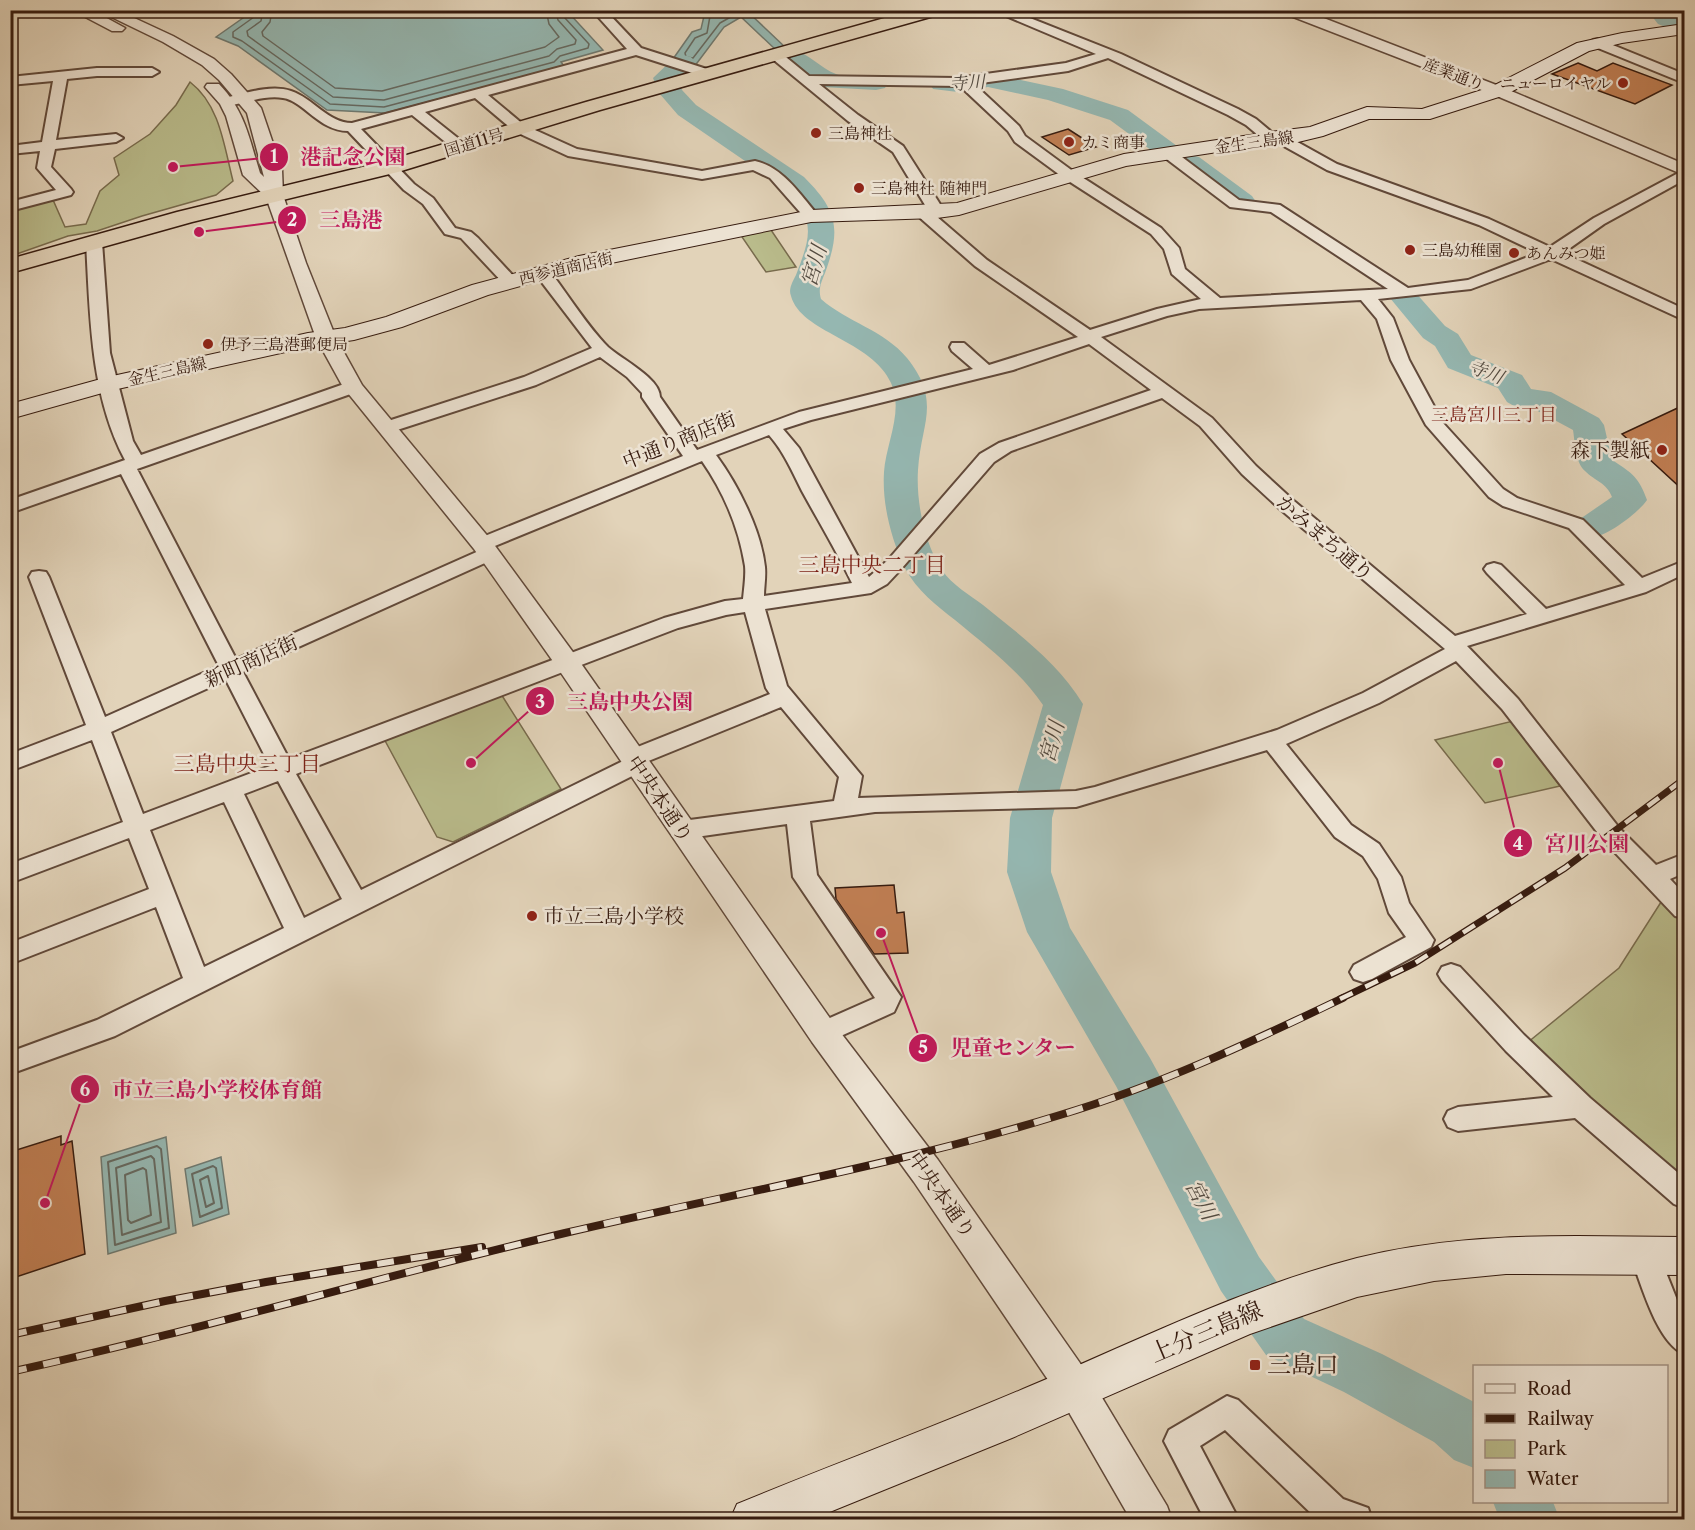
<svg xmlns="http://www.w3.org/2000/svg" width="1695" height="1530" font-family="'Libre Caslon Text','Noto Serif JP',serif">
<rect width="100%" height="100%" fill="#e2d3b9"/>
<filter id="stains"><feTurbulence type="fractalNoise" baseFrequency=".00333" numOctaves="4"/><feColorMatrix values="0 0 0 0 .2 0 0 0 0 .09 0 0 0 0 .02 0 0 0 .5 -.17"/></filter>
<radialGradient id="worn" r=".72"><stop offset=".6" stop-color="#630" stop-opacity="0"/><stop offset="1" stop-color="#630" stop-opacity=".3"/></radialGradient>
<path fill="#b9bb8b" stroke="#786b4d" stroke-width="1.5" d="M190,82C220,105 224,146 233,181L216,195L142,216L97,231L68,236L11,256V211L53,200L65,227L86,224L100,191L119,175L114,158L150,134L176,105Z
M769,227L796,267L766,272L740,234Z
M501,694L561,789L453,842L437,837L383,737Z
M1513,721L1560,786L1485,803L1435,740Z
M1663,899L1684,918V1185L1527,1043L1619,968Z"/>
<path fill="#95b7b1" stroke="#6f7970" stroke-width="1.5" d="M567,11L603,50L561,62L564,66L385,113L327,110L238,46L216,37L253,11Z
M699,11H747L786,48L776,50L741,17L724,27L694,67L673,59L692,32L701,29L704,16Z
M166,1137L176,1233L108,1254L101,1157Z
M221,1157L229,1214L193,1226L185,1169Z"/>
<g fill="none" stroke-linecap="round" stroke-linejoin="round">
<path stroke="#666960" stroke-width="1.5" d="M256,10L254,17L233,32V37L242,41L330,104L384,107L554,62L560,56L588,48L589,44L564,17L563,10
M263,10L261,21L247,31L248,36L333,97L384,100L549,56L557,49L575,44L576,40L558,20L555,10
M272,10L270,22L262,32L263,36L335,88L382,91L545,47L559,37L549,24L546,10
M708,10L710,16L707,33L695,38L685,53L686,57L693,58L720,23L743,10"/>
<path stroke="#666960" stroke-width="2" d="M157,1146L161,1149L169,1228L115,1245L108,1162Z
M151,1156L154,1159L161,1222L122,1235L116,1168Z
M213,1166L216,1168L222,1208L200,1217L192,1174Z
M143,1168L146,1170L151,1215L131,1223L128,1220L125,1175Z
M208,1176L214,1203L206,1207L200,1180Z"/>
<path fill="#95b7b1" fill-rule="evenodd" d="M1647,10H1671L1684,19V35L1658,24Z
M793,50C810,54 820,68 836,74C850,80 869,74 885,78L888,83L885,88L876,90L822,87L785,62L781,57L785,52Z
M683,55L691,57L695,62L678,79L682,90L696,105L804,177C838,211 841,229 825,273C821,283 818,289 821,299C847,322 884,330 907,358C942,402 921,422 918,470C916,501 924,543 942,570C952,585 970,595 983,605C1020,635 1058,663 1083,704L1052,818L1051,872L1070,928L1150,1058L1259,1257L1304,1319L1382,1354L1474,1402V1468L1454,1460L1434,1442L1344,1392L1266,1355L1221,1291L1116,1086L1027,932L1007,872L1010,818L1043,705C1020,671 986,646 955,620C936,605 917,591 905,568C891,539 882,504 884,472C886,443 904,411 891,383C872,340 801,333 791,296C788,289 793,281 796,275C811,236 816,220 786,189L678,115L659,93L653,78L675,57Z
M988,73L1063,89L1128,110L1177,146L1181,151L1177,156L1168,159L1159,156L1110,120L1048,100L988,87L958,92L933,89L930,84L933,79Z
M1190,155L1199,157L1252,196L1256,202L1252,208L1242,210L1232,208L1181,169L1177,163L1181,157Z
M1405,289L1415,292L1445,326L1458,334L1471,355L1522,375L1531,389L1551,392L1599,418L1604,425L1612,460C1632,473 1639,477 1647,500C1639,512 1609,535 1594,537C1590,538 1585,536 1580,535L1575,527L1580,519L1612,497C1607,483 1595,481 1585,471C1575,462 1575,442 1573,430L1534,409L1514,406L1507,402L1498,388L1448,368L1435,346L1423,338L1390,298L1395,292Z
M1493,1502H1553L1560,1520H1500Z"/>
</g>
<path fill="#c17f54" stroke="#361b0f" stroke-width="1.5" d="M1578,63L1597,71L1613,63L1672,85L1635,104L1552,74Z
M1068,129L1096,147L1069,155L1042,137Z
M1684,405V491L1622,434Z
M894,885L897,913L904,912L908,953L874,954L836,899L835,888Z
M61,1136V1145L72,1141L85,1254L10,1279V1152Z"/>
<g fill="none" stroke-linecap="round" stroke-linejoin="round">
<defs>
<path id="minor" d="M592,10H605L641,48L713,71L715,74L708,78L636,55L488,95L524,125L577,149L702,171L755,161C782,167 799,193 816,213L819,216L816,219H806L770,178L753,170L702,179L568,156L514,131L475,98L425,112L464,143L466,146L464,149H454L412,115L361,129L414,184L433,198L455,228L471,232L478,238L518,281L510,286L504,284L461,238L445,234L423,204L404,190L348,131C319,131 304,101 283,98C265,95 244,103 227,106L220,102L222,99C242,94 271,84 291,91C313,98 328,123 352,123L627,49Z
M992,10H1010L1121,54L1238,109L1256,119L1275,135L1292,139L1337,164L1489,219L1550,247L1594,218L1684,170V180L1604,224L1563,253L1684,309V320L1551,259L1471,289L1378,299L1393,318L1409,360L1443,423L1503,489L1517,498L1583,520L1642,578L1684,561V574L1646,592L1467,646L1518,699L1620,829L1656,865L1684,854V873L1670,879L1684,894V918L1675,916L1604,841L1502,709L1456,661L1379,703L1286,744L1351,825L1379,844L1401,877L1409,903L1434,940L1431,947L1372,979L1363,982L1354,979L1350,972L1354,965L1406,937L1389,913L1378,879L1363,856L1335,837L1267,750L1076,807L875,812L810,821L817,875L901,997L894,1012L823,1044L814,1041L810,1033L814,1025L875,998L793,877L787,824L682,839L674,836L670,830L674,824L682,821L834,801L839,777L781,707L646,762L647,764L644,770L115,1036L10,1074V1052L97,1020L183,978L156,907L10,964V943L149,889L129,838L10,883V864L123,822L92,740L10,771V754L86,725L29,577L32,572L39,571L46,572L49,577L105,717L219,666L121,474L10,513V500L125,460C90,395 90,314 86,242L89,239H99L102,242L110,353L133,441L141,455L347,383H359L362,387L359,391L137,469L236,659L481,550L475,548L472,544L475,540L683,456L642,397V393L627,377L600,357L536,385L394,431H382L379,427L382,423L524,377L592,348L537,276L535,273L537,270H549C566,292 588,327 608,347C621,359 660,378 660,397L697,450L799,412L973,369L952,351L950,347L952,343H964L989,365L1078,337L975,266L918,216L915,213L918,210H928L893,152L848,121L769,56L776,52L781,53L809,76L957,78L1066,63L1096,54ZM1108,58L1228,115L1246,125L1265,141L1282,145L1327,170L1479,225L1538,253L1468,280L1408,288L1280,205L1239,200L1174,151H1164L1162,154L1164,157L1230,207L1271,212L1388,289L1220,298L1185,269L1179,248L1161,228L1074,172L1025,136L1019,126L974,84L1068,71ZM819,84L960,86L1008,131L1015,142L1064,178L1151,234L1164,249L1172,274L1201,299L1157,309L1090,330L987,260L936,216L942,215L945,212L903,146L858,115ZM1361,300L1377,319L1391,360L1426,425L1489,497L1503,506L1569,528L1625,585L1546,609L1501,565L1494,563L1487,565L1484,569L1487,573L1527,614L1455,636L1294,501L1256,466L1212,418L1101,337L1167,316L1199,309ZM1089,344L1151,390L999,443L980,454L888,560L869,577L799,448L783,429L811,420L1013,370ZM1162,398L1200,426L1242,474L1280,509L1445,649L1363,693L1277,730L1095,787L1076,791L858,798L862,776L787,686L765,609L871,593L887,584L902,568L994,462L1011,451ZM769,435C784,452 792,471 802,491C819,522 837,552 852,583L764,596C764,587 766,577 765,567C761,530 738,485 716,455ZM702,461C723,491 739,528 745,566C746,576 744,588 743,599L725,601L664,618L289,759L243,672L496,558L499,554L496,550L490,548ZM745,612L766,688L770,694L625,752L622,758L623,761L361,890L296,774L678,628L726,615ZM226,680L270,766L143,814L111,732ZM278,781L342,899L304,918L244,794ZM224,802L284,928L204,967L150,830Z
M1598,39L1684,74V83L1593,46L1592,43L1593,40Z
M97,68H152L159,72L152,76H97L67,79L56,140L116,134L123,138L116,142L55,149L51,167L71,189L73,192L71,195L10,211V202L56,190L37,168L40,151L10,154V146L42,142L53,81L10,85V77Z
M1451,964L1460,967L1524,1035L1590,1098L1684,1178V1208L1674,1204L1575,1118L1458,1131L1448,1127L1444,1119L1448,1111L1458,1107L1553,1097L1506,1051L1442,981L1438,974L1442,967Z
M1645,1242L1655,1245L1677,1300L1684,1312V1354C1656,1342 1641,1282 1630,1255L1635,1245Z
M1227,1396L1238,1400L1343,1499L1368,1508L1372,1520H1318L1225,1430L1200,1446L1239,1520H1205L1164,1441L1169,1430Z"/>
<path id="tertiary" d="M72,10H92L125,28L122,31H112Z
M97,10H117L173,36L214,59L231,74L261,108L282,170L283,195L306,263L336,338L362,385L490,539L575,655L834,1024L938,1160L1089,1376L1167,1506L1172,1520H1131L1063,1402L914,1182L812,1042L557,667L474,549L343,387L316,338L266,197L243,175L226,116L220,104L205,87L207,84H219C245,111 249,138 260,173L264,177L247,113L219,80L202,65L163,42Z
M1281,10H1303L1504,88L1684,164V175L1492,94L1283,13Z"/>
<path id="secondary" d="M1684,24V34L1622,43L1589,51L1505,95L1430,119H1369L1323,136L1294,143L1270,144L1126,166L959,215L937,218L811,222L582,269L488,295L402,327L354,340L308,347L113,390L10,419V404L108,377L308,333L345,328L386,317L472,285L579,256L811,210L957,203L1124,154L1270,132L1310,127L1367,107L1422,109L1491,87L1577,43L1622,33Z
M1577,1236L1684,1237V1275L1506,1274L1434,1281L1357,1297L1250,1334L1012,1438L810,1520H730L737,1504C832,1465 929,1429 1023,1389C1133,1343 1241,1288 1357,1258C1429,1240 1503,1236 1577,1236Z"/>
<path id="trunk" d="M913,10H944L941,14L600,110L398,172L192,222L10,273V259L177,212L383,162L586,102Z"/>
</defs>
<use href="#minor" stroke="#61493a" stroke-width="4"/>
<use href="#tertiary" stroke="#61493a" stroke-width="3"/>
<use href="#secondary" stroke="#361b0f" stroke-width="2"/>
<use href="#trunk" stroke="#361b0f" stroke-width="3"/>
<use href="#minor" fill="#ece2d2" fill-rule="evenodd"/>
<use href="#tertiary" fill="#ece2d2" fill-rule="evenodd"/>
<use href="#secondary" fill="#ece2d2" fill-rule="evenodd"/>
<use href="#trunk" fill="#e2d3b9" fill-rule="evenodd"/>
<defs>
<path id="rail-far1" d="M1340,999L1415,963L1565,868L1684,779"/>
<path id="rail" d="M10,1335L165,1301L266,1282L482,1247
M10,1372C196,1331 379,1277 565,1233C730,1194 897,1165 1060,1115C1158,1086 1251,1042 1343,998"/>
</defs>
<use href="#rail-far1" stroke="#361b0f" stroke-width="7"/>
<use href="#rail" stroke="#361b0f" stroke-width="8"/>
<use href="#rail-far1" stroke="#ece2d2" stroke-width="4.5" stroke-dasharray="14" stroke-linecap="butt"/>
<use href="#rail" stroke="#ece2d2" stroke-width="6" stroke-dasharray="17" stroke-linecap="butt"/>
</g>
<g fill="#8f2418" stroke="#ece2d2" stroke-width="2">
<circle cx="1623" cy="83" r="6"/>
<circle cx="816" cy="133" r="6"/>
<circle cx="1069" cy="142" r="6"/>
<circle cx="859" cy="188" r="6"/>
<circle cx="1410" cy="250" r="6"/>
<circle cx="1514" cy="253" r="6"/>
<circle cx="208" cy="344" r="6"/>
<circle cx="1662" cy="450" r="6"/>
<circle cx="532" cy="916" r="6"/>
<rect x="1249" y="1359" width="12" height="12" rx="3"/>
</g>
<g text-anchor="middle" stroke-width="5" stroke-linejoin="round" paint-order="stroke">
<g font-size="16" fill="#361b0f" stroke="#ece2d2">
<text transform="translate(1454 74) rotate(21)" y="6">産業通り</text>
<text transform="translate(474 142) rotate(-17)" y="6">国道11号</text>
<text transform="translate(1254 142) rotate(-8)" y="6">金生三島線</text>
<text transform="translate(566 268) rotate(-13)" y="6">西参道商店街</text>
<text transform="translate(167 371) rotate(-13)" y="6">金生三島線</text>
</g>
<g font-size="16" fill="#361b0f" stroke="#ece2d2" text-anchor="start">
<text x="1611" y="89" text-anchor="end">ニューロイヤル</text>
<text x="828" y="139">三島神社</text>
<text x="1081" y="148">カミ商事</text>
<text x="871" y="194">三島神社 随神門</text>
<text x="1422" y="256">三島幼稚園</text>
<text x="1526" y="259">あんみつ姫</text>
<text x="220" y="350">伊予三島港郵便局</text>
</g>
<g font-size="18" font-style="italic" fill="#524a40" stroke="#ece2d2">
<text transform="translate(967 83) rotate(-4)" y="6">寺川</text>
<text transform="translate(1486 372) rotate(21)" y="6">寺川</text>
</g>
<g font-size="18" fill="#7a1f14" stroke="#ece2d2">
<text x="1494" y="421">三島宮川三丁目</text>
</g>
<g font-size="20" fill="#361b0f" stroke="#ece2d2">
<text transform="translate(679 440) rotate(-22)" y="7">中通り商店街</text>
<text transform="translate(1325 538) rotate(41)" y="7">かみまち通り</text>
<text transform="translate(251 661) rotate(-24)" y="7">新町商店街</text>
<text transform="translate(660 799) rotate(56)" y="7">中央本通り</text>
<text transform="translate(942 1195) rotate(55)" y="7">中央本通り</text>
</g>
<g font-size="20" fill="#361b0f" stroke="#ece2d2" text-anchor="end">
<text x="1650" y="457">森下製紙</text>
<text x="544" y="923" text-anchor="start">市立三島小学校</text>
</g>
<g font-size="21" font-style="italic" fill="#524a40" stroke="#ece2d2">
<text transform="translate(814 266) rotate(-74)" y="7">宮川</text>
<text transform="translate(1052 742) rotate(-75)" y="7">宮川</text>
<text transform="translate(1201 1200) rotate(62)" y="7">宮川</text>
</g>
<g font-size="21" fill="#7a1f14" stroke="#ece2d2">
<text x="872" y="572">三島中央二丁目</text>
<text x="247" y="771">三島中央三丁目</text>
</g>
<g font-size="24" fill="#361b0f" stroke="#ece2d2">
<text transform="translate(1206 1332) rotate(-23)" y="8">上分三島線</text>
</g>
<g font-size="24" fill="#361b0f" stroke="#ece2d2" text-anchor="start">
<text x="1267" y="1373">三島口</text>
</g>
</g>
<path fill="none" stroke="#c2185b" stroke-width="2" d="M173 167L274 157M199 232L292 220M471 763L540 701M1498 763L1518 843M881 933L923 1048M45 1203L85 1089"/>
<g fill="#c2185b" stroke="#ece2d2" stroke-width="2">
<circle cx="173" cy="167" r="6"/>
<circle cx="199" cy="232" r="6"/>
<circle cx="471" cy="763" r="6"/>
<circle cx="1498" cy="763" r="6"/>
<circle cx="881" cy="933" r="6"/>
<circle cx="45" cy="1203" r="6"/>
<circle cx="274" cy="157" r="15"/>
<circle cx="292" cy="220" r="15"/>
<circle cx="540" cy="701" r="15"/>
<circle cx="1518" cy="843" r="15"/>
<circle cx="923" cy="1048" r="15"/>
<circle cx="85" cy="1089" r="15"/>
</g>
<g font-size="18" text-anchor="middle" font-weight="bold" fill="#fff">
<text x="274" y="163">1</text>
<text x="292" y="226">2</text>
<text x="540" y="708">3</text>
<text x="1518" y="850">4</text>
<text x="923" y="1054">5</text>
<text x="85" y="1096">6</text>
</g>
<g font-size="21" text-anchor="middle" font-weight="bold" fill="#c2185b" stroke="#ece2d2" stroke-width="5" stroke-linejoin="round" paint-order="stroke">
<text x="353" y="164">港記念公園</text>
<text x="351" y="227">三島港</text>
<text x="630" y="709">三島中央公園</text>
<text x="1587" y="851">宮川公園</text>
<text x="1013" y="1055">児童センター</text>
<text x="217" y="1097">市立三島小学校体育館</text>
</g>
<rect width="1695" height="1530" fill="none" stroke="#e2d3b9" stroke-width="36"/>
<rect x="12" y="12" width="1671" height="1506" fill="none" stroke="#361b0f" stroke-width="3"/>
<rect x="18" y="18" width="1659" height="1494" fill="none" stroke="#361b0f" stroke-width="1.5"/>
<rect x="1473" y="1365" width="195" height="138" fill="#ece2d2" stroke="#a39284" stroke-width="1.5"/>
<rect x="1485" y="1384" width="30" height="9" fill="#ece2d2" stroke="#a39284" stroke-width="1.5"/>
<text x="1527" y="1395" font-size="18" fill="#361b0f">Road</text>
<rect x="1485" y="1414" width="30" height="9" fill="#361b0f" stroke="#a39284" stroke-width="1.5"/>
<text x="1527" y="1425" font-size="18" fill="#361b0f">Railway</text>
<rect x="1485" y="1440" width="30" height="18" fill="#b9bb8b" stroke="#a39284" stroke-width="1.5"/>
<text x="1527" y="1455" font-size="18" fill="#361b0f">Park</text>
<rect x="1485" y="1470" width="30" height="18" fill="#95b7b1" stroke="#a39284" stroke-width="1.5"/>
<text x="1527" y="1485" font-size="18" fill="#361b0f">Water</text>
<rect width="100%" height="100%" filter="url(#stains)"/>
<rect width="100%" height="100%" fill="url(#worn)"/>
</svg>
